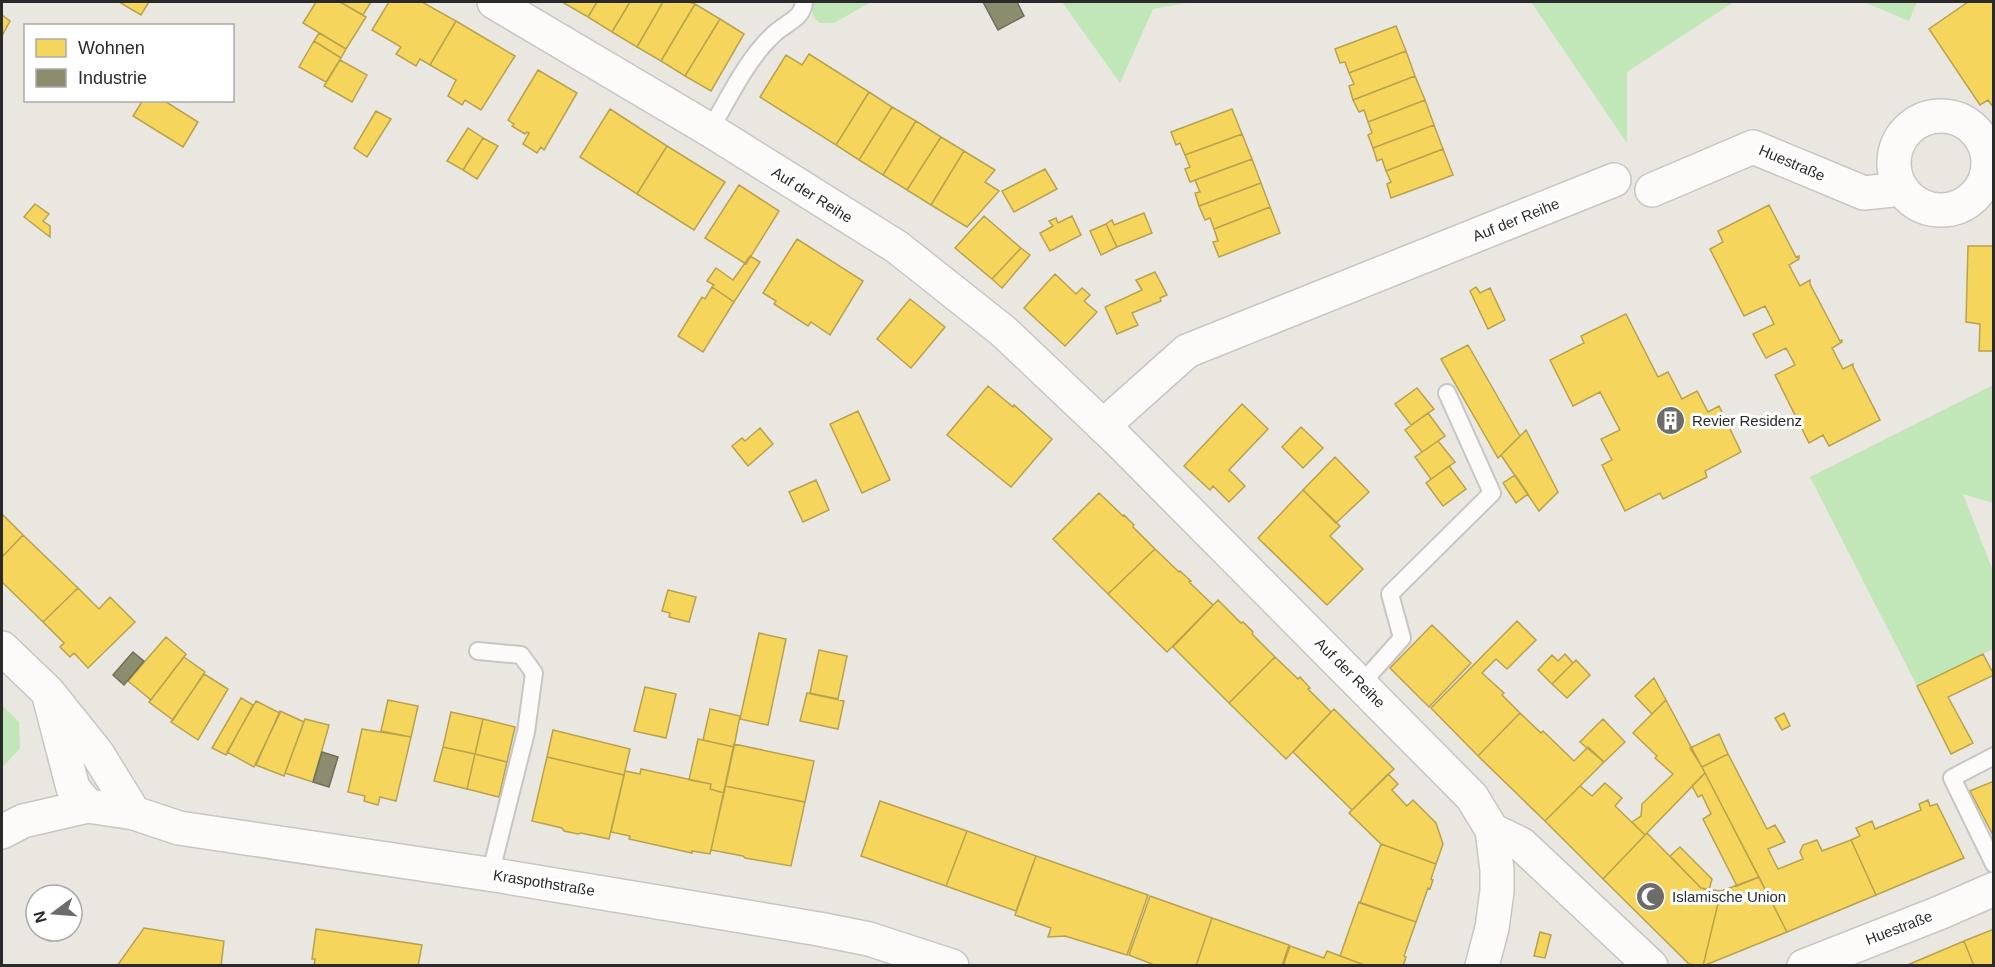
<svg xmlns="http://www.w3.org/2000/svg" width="1995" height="967" font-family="Arial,sans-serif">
<rect width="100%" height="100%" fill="#e9e7e0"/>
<path fill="#c1e6b8" d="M810,2H871L834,23H820L814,18Z
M1062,2H1192L1153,9L1120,83Z
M1531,2H1734L1627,72V143Z
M1864,2H1917L1909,21Z
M1993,385V503L1963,494L1993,571V649L1917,686L1810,477Z
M2,705L19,722L20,748L2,768Z"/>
<path fill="#f6d55c" stroke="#b9a24d" stroke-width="1.5" d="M119,2H149L141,15Z
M316,2H340L366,17L346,49L303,23Z
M340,2H371L363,15Z
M389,2H422L456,21L430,65L420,59L416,66L396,54L401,47L372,30Z
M562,2H597L588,17Z
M597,2H630L612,32L588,17Z
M630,2H663L637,47L612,32Z
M663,2H690L695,4L661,61L637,47Z
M1968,2H1994V108L1988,100L1980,105L1929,29Z
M695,4L720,19L685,76L661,61Z
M2,15L10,21L2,36Z
M720,19L744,34L711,91L685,76Z
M456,21L515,56L481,110L465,100L462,105L448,96L456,80L430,65Z
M1396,26L1406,51L1349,73L1345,62L1340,63L1335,49Z
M319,33L346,49L341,58L314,41Z
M314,41L341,58L326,82L299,67Z
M1406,51L1415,76L1353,100L1349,86L1354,84L1349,73Z
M809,54L869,92L836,145L760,97L786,55L802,65Z
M340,60L367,75L352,102L324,86Z
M538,70L577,93L544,150L541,147L537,153L523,144L529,133L527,132L525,134L512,126L514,124L508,120Z
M1415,76L1425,100L1368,122L1364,110L1359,112L1353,100Z
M869,92L892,107L859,160L836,145Z
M143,100H163L198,122L183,147L133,116Z
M1425,100L1434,125L1373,148L1368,135L1372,133L1368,122Z
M892,107L916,121L883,175L859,160Z
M610,109L667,146L637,194L580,157Z
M1232,109L1242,134L1185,155L1180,143L1176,145L1171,132Z
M376,111L391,119L367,157L354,148Z
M916,121L941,137L907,190L883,175Z
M1434,125L1443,149L1386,171L1382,159L1377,161L1373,148Z
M468,128L483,138L463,170L447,161Z
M1242,134L1252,159L1190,182L1185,169L1190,167L1185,155Z
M941,137L964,151L931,205L907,190Z
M483,138L498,146L477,179L463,170Z
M667,146L725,182L694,230L637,194Z
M1443,149L1453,175L1391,198L1387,184L1391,182L1386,171Z
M964,151L995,170L985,182L999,191L967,227L931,205Z
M1252,159L1261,183L1199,206L1195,193L1200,192L1195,180Z
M1045,169L1057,189L1014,212L1002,191Z
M1261,183L1270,207L1214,229L1210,218L1205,220L1199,206Z
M739,185L779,211L746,264L705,238Z
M35,204L49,214L43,221L50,226V237L24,217Z
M1769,205L1796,257L1799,256V259L1789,265L1800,286L1810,280V284L1840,341L1842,340V342L1832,348L1843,369L1853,364V367L1880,420L1829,446L1823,435L1809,443L1775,375L1795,365L1786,348L1766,358L1753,334L1774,324L1765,306L1744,316L1710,249L1723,242L1718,231Z
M1270,207L1280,233L1219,257L1213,242L1218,241L1214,229Z
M1144,213L1152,233L1117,247L1106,224L1112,220L1114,225Z
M984,216L1021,248L992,279L955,248Z
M1072,216L1081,235L1050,251L1040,233L1053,226L1049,221L1056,218L1058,223Z
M1106,224L1117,247L1101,255L1090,231Z
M797,239L863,281L830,335L811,322L808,326L774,304L776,301L763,293Z
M1968,246H1994V351H1979L1980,324L1966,322Z
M1021,248L1030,255L1002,288L992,279Z
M750,256L760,262L734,302L712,287L714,285L707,281L716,268L733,280Z
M1155,272L1167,295L1160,298L1161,301L1132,313L1138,325L1117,334L1105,307L1142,290L1136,280Z
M1055,274L1076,294L1082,288L1090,295L1084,301L1097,312L1065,346L1024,308Z
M712,287L734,302L703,352L678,336L702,297L705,299Z
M1476,287L1480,293L1490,288L1505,320L1488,329L1470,291Z
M910,299L945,327L911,368L877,339Z
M1626,314L1658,377L1668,372L1682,399L1697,391L1708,412L1719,406L1741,452L1705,471L1707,477L1663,499L1660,493L1625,511L1602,465L1612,460L1601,439L1620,430L1600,392L1573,406L1550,360L1584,343L1581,336Z
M1468,345L1520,436L1498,458L1441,359Z
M988,386L1013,407L1014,405L1052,439L1011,487L947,435Z
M1417,388L1434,409L1411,425L1395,404Z
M1242,404L1268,429L1229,470L1245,486L1229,502L1213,486L1210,490L1184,466Z
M858,411L890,480L862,493L830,424Z
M1428,413L1445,436L1422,452L1405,430Z
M1301,427L1323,448L1303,468L1282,447Z
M760,428L773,444L748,466L732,446L742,438L745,441Z
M1526,430L1558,492L1539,511L1501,455Z
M1438,441L1455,462L1431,479L1415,457Z
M1335,457L1369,492L1336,523L1303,490Z
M1449,466L1466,489L1443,506L1426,483Z
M1515,475L1528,494L1516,503L1503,483Z
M816,480L829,510L803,522L789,492Z
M1303,490L1340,526L1330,536L1363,569L1327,605L1258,538Z
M1099,493L1123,516L1124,515L1134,525L1133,527L1155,549L1108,594L1053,539Z
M2,514L23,535L2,557Z
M23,535L78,588L43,622L2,582V557Z
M1155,549L1179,572L1180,571L1191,581L1189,582L1213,605L1167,652L1108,594Z
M78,588L99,609L110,597L135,622L88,668L74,653L70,657L60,647L64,643L43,622Z
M668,590L696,597L689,622L669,617L670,613L662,611Z
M1218,600L1241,623L1243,622L1253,632L1252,634L1275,657L1229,703L1173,647Z
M1517,621L1536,640L1507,669L1496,659L1482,673L1504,693L1502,695L1520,713L1478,756L1431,708Z
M1432,625L1471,663L1429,707L1390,668Z
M759,633L786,639L768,725L740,719Z
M166,637L186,654L151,700L128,681Z
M819,650L847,656L838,699L810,693Z
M1565,654L1573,663L1552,684L1538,670L1552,655L1558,661Z
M1983,654L1994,675L1948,697L1973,743L1951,754L1917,686Z
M184,657L205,672L173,720L149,702Z
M1275,657L1298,679L1300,677L1310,688L1308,689L1331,712L1286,759L1229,703Z
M1576,660L1590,675L1567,698L1552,684Z
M204,674L228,689L198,740L171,722Z
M1654,678L1666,700L1652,714L1635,696Z
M645,687L676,694L666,738L634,731Z
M807,693L844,701L838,729L800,721Z
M241,698L253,705L226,755L212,748Z
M388,700L418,706L411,737L381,731Z
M1666,700L1705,773L1645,835L1632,822L1641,816L1642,804L1673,774L1655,758L1657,756L1633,733Z
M256,701L280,713L254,767L227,752Z
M710,709L740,716L734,747L703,740Z
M1334,709L1394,769L1352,810L1293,752Z
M280,711L304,722L284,776L256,765Z
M451,712L483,719L475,754L443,747Z
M1520,713L1541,733L1543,731L1574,761L1588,747L1604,762L1545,821L1478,756Z
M1784,713L1790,726L1782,730L1775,718Z
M305,719L329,725L313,782L285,773Z
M483,719L515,727L507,762L475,754Z
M1603,719L1625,742L1604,762L1580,742Z
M362,729L411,737L396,801L380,797L378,805L364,801L365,796L348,792Z
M553,730L630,749L624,775L547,757Z
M1719,734L1728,754L1702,767L1690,748Z
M698,739L734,747L724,793L710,789L711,784L689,780Z
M734,744L814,761L805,802L725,786Z
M443,747L475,754L467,789L434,781Z
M475,754L507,762L499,797L467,789Z
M1728,754L1767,829L1775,825L1785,842L1768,849L1778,869L1803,859L1800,852L1803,845L1817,840L1822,851L1851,840L1876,895L1787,932L1702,767Z
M547,757L624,775L609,839L581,833L578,834L564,831L562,828L532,821Z
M641,769L711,784L710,789L724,793L710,854L692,851V853L629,839L630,836L611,832L625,771L640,774Z
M1705,773L1759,877L1737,886L1703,819L1711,814L1702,795L1698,797L1692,786Z
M1388,774L1398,784L1392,790L1407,806L1413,800L1436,823L1443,844L1436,864L1381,844L1349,813Z
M1994,781V837L1970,791Z
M1605,783L1622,798L1615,806L1645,835L1603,879L1545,821L1580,786L1592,796Z
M725,786L805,802L791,866L745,858L743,856L711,850Z
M1928,800L1930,806L1937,804L1964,858L1876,895L1851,840L1860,836L1856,828L1872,821L1875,829L1921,810L1919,804Z
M880,801L967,831L946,886L861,856Z
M967,831L1036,856L1016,911L946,886Z
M1647,833L1701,888L1721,891L1703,966L1689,964L1603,879Z
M1381,844L1436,864L1431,879L1433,880L1430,889L1428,888L1416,922L1360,903Z
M1680,847L1712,879L1709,890L1701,888L1670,856Z
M1036,856L1148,895L1127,955L1065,936L1048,937L1051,928L1015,915Z
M1759,877L1787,932L1703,966L1721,891Z
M1150,896L1212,918L1196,966H1157L1129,955Z
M1359,902L1416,922L1404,956L1406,957L1403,966H1367L1340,956Z
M1212,918L1289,945L1282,966H1196Z
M144,928L224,941L221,966H117Z
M316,929L422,945L418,966H314L315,959H312Z
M1994,929V966H1974L1964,941Z
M1540,932L1551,935L1545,958L1534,956Z
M1964,941L1974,966H1905Z
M1290,946L1324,958L1327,951L1367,966H1283Z"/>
<path fill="#8c8c6e" stroke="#6f6f5a" stroke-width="1.5" d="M983,2H1017L1024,16L998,30Z
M133,652L144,661L124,685L113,675Z
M322,752L338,757L329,787L313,782Z"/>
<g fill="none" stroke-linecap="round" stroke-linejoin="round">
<defs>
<path id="lane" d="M710,130C729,98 746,60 774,34C785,23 803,19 804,2
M478,651L521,655L534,673L526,732L490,875
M1361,684L1402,638L1390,594L1492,493L1447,393
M1994,756L1952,778L1994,864"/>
<path id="street" d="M1894 163a47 47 0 1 1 94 0a47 47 0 1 1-94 0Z
M1652,190L1753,147L1864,193L1902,189
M1103,426L1187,351L1614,180
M2,648L48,692L97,753L134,813
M48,692L73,788L88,806L134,813L179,828L501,876L819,929L869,939L952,966
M2,832L23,821L88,806"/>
<path id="secondary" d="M494,2L710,130L897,247L1003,331L1117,439L1472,797L1492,830L1497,870V891L1492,928L1482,966
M1492,830L1521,844L1651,966
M1804,966L1939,913L1994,889"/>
</defs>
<use href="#lane" stroke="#c7c5c6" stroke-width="20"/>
<use href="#street" stroke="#c7c5c6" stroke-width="36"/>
<use href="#secondary" stroke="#c7c5c6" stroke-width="36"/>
<use href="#lane" stroke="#fcfbfa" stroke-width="16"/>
<use href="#street" stroke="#fcfbfa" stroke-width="33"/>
<use href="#secondary" stroke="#fcfbfa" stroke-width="33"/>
</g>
<defs>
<symbol id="building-disc" viewBox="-11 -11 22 22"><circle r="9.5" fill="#6d6c6a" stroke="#fff"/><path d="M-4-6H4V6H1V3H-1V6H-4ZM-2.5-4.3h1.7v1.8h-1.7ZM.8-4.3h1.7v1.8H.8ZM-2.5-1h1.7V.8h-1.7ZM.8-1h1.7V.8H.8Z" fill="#fff"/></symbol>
<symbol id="mosque-disc" viewBox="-11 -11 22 22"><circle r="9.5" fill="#6d6c6a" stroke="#fff"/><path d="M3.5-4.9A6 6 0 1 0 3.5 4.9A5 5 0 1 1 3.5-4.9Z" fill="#fff"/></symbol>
</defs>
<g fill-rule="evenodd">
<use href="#building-disc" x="1654" y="404" width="33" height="33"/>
<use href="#mosque-disc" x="1634" y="880" width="33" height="33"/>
</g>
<g text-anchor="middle" stroke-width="6" stroke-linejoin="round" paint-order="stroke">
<g font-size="15" fill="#2a2a2a" stroke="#fff">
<text transform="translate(1792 163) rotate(23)" y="5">Huestraße</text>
<text transform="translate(812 195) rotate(32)" y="5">Auf der Reihe</text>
<text transform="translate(1516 220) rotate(-22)" y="5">Auf der Reihe</text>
<text transform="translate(1350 673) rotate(45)" y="5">Auf der Reihe</text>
<text transform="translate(544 883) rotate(9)" y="5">Kraspothstraße</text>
<text transform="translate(1899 928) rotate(-21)" y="5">Huestraße</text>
</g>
<g font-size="15" fill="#2a2a2a" stroke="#fff" text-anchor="start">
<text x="1692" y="426">Revier Residenz</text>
<text x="1672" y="902">Islamische Union</text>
</g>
</g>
<rect width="1995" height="967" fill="none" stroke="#2a2a2a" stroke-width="6"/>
<rect x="24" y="24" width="210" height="78" fill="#ffffff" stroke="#aaaaaa" stroke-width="1.5"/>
<rect x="36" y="39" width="30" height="18" fill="#f6d55c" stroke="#aaaaaa" stroke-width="1.5"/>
<text x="78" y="54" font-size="18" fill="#2a2a2a">Wohnen</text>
<rect x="36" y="69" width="30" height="18" fill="#8c8c6e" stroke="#aaaaaa" stroke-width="1.5"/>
<text x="78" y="84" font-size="18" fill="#2a2a2a">Industrie</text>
<g transform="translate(54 913) rotate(254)"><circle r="28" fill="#ffffff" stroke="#aaaaaa" stroke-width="1.5"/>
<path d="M0-4.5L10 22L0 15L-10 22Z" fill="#6d6c6a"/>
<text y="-9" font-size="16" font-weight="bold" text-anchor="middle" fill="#2a2a2a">N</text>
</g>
</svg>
